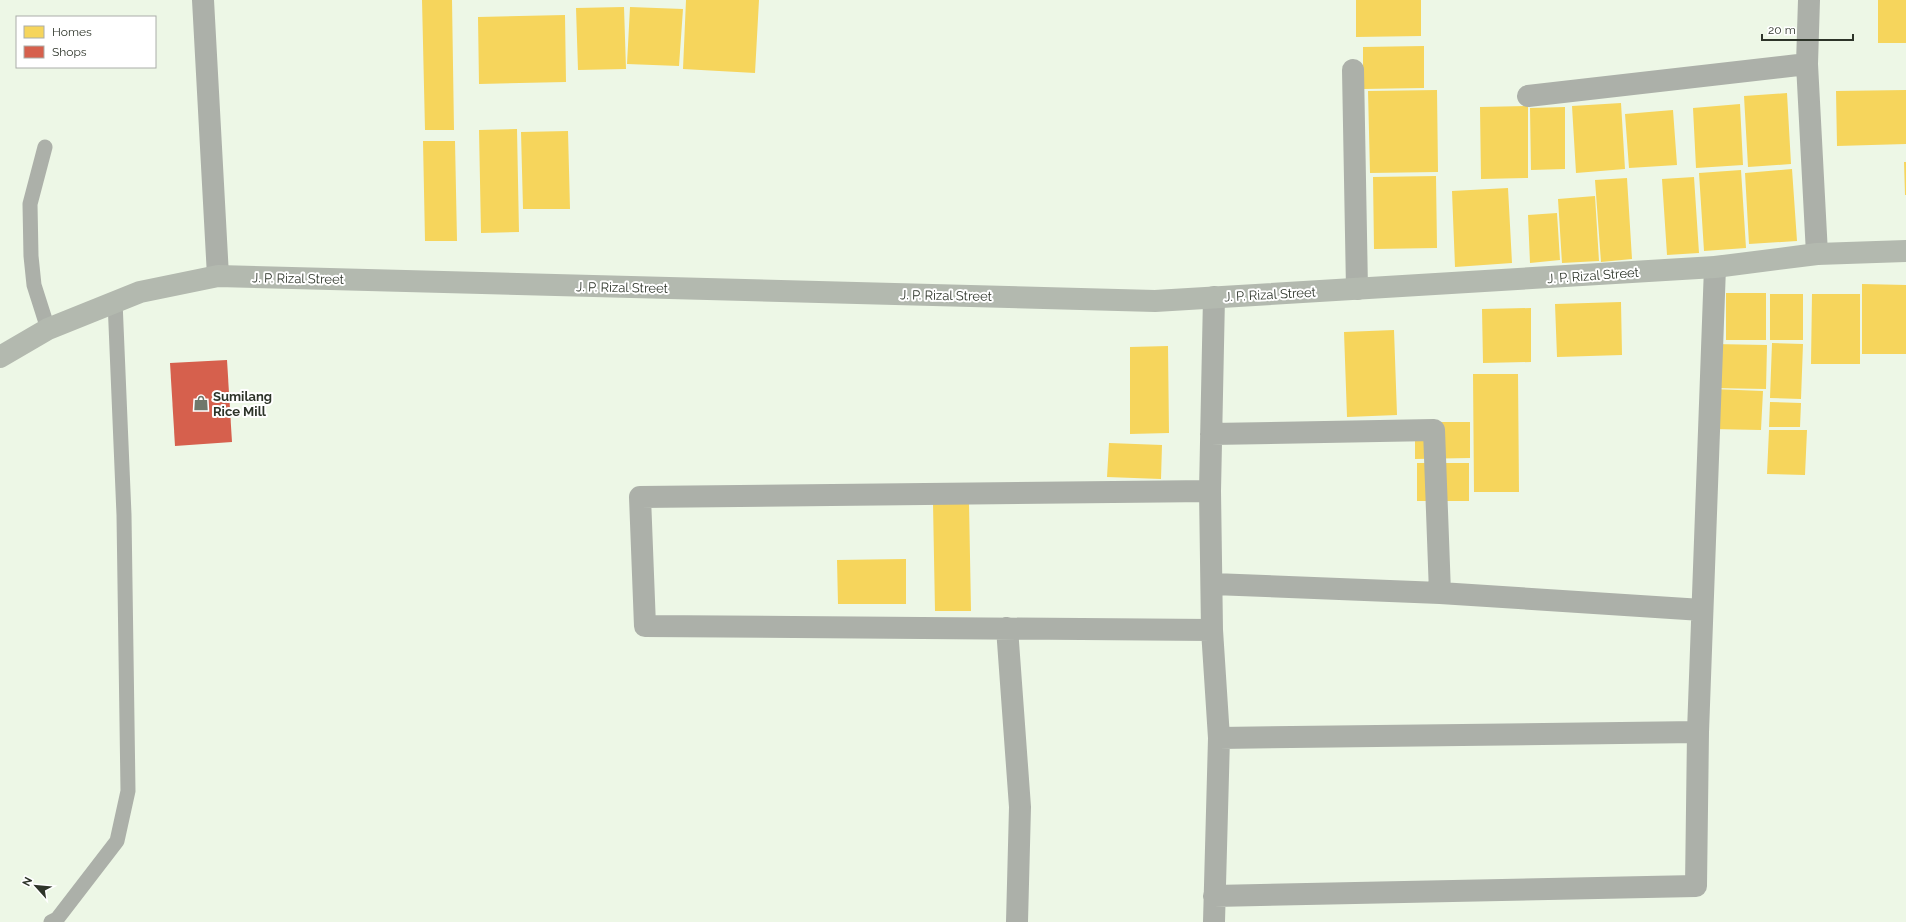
<svg xmlns="http://www.w3.org/2000/svg" width="1906" height="922" font-family="Raleway,sans-serif">
<rect width="100%" height="100%" fill="#edf7e6"/>
<path fill="#f6d55c" d="M422,0H452L454,130H425Z
M686,0H759L755,73L683,69Z
M1356,0H1421V36L1356,37Z
M1878,0H1906V43H1878Z
M624,7L626,69L578,70L576,8Z
M630,7L683,9L679,66L627,64Z
M565,15L566,82L479,84L478,17Z
M1424,46V88L1363,89V47Z
M1437,90L1438,172L1370,173L1368,91Z
M1906,90V144L1837,146L1836,91Z
M1787,93L1791,164L1748,167L1744,96Z
M1621,103L1625,169L1576,173L1572,106Z
M1740,104L1743,165L1696,168L1693,108Z
M1528,106V178L1481,179L1480,107Z
M1565,107V169L1531,170L1530,108Z
M1673,110L1677,165L1629,168L1625,114Z
M517,129L519,232L481,233L479,130Z
M568,131L570,209H523L521,132Z
M423,141H455L457,241H425Z
M1904,162H1906V195H1905Z
M1792,169L1797,241L1749,244L1745,173Z
M1741,170L1746,248L1704,251L1699,173Z
M1436,176L1437,248L1374,249L1373,177Z
M1694,177L1699,253L1667,255L1662,179Z
M1627,178L1632,259L1601,262L1595,180Z
M1508,188L1512,263L1455,267L1452,191Z
M1595,196L1599,261L1562,263L1558,199Z
M1557,213L1560,260L1530,263L1528,215Z
M1862,284L1906,285V354H1862Z
M1726,293H1766V340H1726Z
M1770,294H1803V340H1770Z
M1812,294H1860V364H1811Z
M1621,302L1622,355L1557,357L1555,304Z
M1531,308V362L1483,363L1482,309Z
M1394,330L1397,415L1347,417L1344,332Z
M1772,343L1803,344L1801,399L1770,398Z
M1714,344L1767,345L1766,389L1713,388Z
M1168,346L1169,433L1130,434V347Z
M1473,374H1518L1519,492H1474Z
M1712,389L1763,391L1761,430L1711,429Z
M1770,402L1801,403L1800,427H1769Z
M1415,422H1470V458L1415,459Z
M1769,430H1807L1805,475L1767,474Z
M1109,443L1162,445L1161,479L1107,477Z
M1417,463H1469V501H1417Z
M969,502L971,611H935L933,503Z
M906,559V604H838L837,560Z"/>
<path fill="#d6604d" d="M227,360L232,442L175,446L170,363Z"/>
<g fill="none" stroke-linecap="round" stroke-linejoin="round">
<path stroke="#acb0a9" stroke-width="15" d="M45,147L30,204L31,256L34,285L48,329
M51,922L57,919L117,841L128,791L124,515L115,301"/>
<path stroke="#acb0a9" stroke-width="22" d="M203,0L218,276
M1809,0L1807,64L1817,254
M1353,70L1357,289
M1528,96L1807,64
M1211,434L1434,430L1440,593
M1210,491L640,497L645,626L1212,630
M1213,584L1440,593L1702,610
M1007,628L1020,807L1017,922
M1219,738L1698,732
M1214,896L1696,886L1698,732L1715,267
M1214,922L1219,738L1212,630L1210,491L1214,297"/>
<path stroke="#b3b9af" stroke-width="22" d="M0,357L48,329L140,292L218,276L1155,301L1715,267L1817,254L1906,251"/>
</g>
<defs>
<symbol id="shop-bare" viewBox="-9 -9 18 18"><path d="M-5-2.5h2.3a2.7 3.5 0 0 1 5.4 0H5L5.5 6h-11ZM-1.5-2.5h3a1.5 2.3 0 0 0-3 0Z" fill="#70786b" stroke="#fff" stroke-width="2.5" paint-order="stroke"/></symbol>
</defs>
<g fill-rule="evenodd">
<use href="#shop-bare" x="190" y="392" width="22" height="22"/>
</g>
<g text-anchor="middle" stroke-width="4" stroke-linejoin="round" paint-order="stroke">
<g font-size="13" fill="#2d3429" stroke="#fff">
<text transform="translate(1593 275) rotate(-4)" y="5">J. P. Rizal Street</text>
<text transform="translate(298 278) rotate(1)" y="5">J. P. Rizal Street</text>
<text transform="translate(622 287) rotate(1)" y="5">J. P. Rizal Street</text>
<text transform="translate(1270 294) rotate(-3)" y="5">J. P. Rizal Street</text>
<text transform="translate(946 295) rotate(1)" y="5">J. P. Rizal Street</text>
</g>
<g font-size="13" font-weight="bold" fill="#2d3429" stroke="#fff" text-anchor="start">
<text x="213" y="401">Sumilang<tspan x="213" dy="15">Rice Mill</tspan></text>
</g>
</g>
<rect x="16" y="16" width="140" height="52" fill="#ffffff" stroke="#abaea9"/>
<rect x="24" y="26" width="20" height="12" fill="#f6d55c" stroke="#abaea9"/>
<text x="52" y="36" font-size="12" fill="#2d3429">Homes</text>
<rect x="24" y="46" width="20" height="12" fill="#d6604d" stroke="#abaea9"/>
<text x="52" y="56" font-size="12" fill="#2d3429">Shops</text>
<g transform="translate(36 886) rotate(297)" stroke="#ffffff" stroke-width="3" paint-order="stroke">
<path d="M0-3L7 15L0 10L-7 15Z" fill="#2d3429"/>
<text y="-6" font-size="11" font-weight="bold" text-anchor="middle" fill="#2d3429">N</text>
</g>
<path d="M1762 34v6h91v-6" fill="none" stroke="#2d3429" stroke-width="2"/>
<text x="1768" y="34" font-size="12" fill="#2d3429" stroke="#ffffff" stroke-width="3" paint-order="stroke">20 m</text>
</svg>
